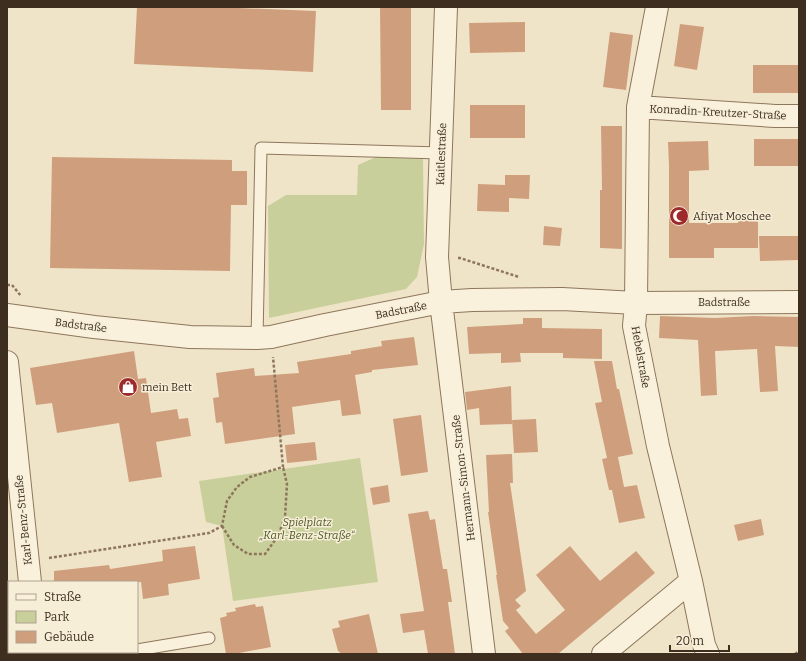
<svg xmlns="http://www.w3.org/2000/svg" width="806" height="661" font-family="Bitter,serif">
<rect width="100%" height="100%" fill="#f0e4c8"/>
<path fill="#c9cf9b" d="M376,157L423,159L424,244L417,277L406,289L269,318L268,206L286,195H357L358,165Z
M360,458L378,582L233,601L222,526L206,522L199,481Z"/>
<path fill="#cf9f7d" d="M137,7H213L316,11L313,72L134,64Z
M380,7H411V110H381Z
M525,22V52L470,53L469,23Z
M680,24L704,27L697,70L674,66Z
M610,32L633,35L626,90L603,87Z
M753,65H799V93H753Z
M470,105H525V138H470Z
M601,126H622V249L600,248V190H602Z
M754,139H799V166H754Z
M708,141L709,170L689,171V223H738V218H758V248H714V258H669V166L668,142Z
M52,157L232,160V171H247V205H231L230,271L50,268Z
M505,175H530L529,199L509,198V212L477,211L478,184L505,185Z
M544,226L562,228L560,246L543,245Z
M759,236H799V260L760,261Z
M660,316L715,318L753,316L799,317V347L775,346L778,391L760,392L757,349L715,351L717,395L701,396L698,340L659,338Z
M523,318H542V328L602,329V359L563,358V353H520L521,362L501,363V353L469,354L467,327L523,324Z
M414,337L418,365L372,370V372L355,375L361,414L342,416L340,400L292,407L295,434L225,444L222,422L216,423L213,398L219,397L216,373L254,368L255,376L299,373L297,362L351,354V351L382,346L381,341Z
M134,351L138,379L146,378L151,413L177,409L179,419L188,418L191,436L156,442L162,477L129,482L119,423L57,433L52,403L36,405L30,368Z
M594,361H612L617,389H619L633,454L618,457L624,487L637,485L645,518L619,523L612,490H609L602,459L607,458L595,403L602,402Z
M511,386L512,424L480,425L479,408L467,410L465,392Z
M421,415L428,472L401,476L393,419Z
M536,419L538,452L514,453L512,420Z
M315,442L317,460L287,463L285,445Z
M512,454L513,483H510L526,591L515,600L521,606L516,610L536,634L565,610L536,575L570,546L600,581L636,551L655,573L558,654H523L505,631L509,628L503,621L496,575H497L488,512H489L486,455Z
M388,485L390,502L373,505L370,488Z
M428,511L430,520L435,519L443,569H447L452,602H448L455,654H428L424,630L403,633L400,614L424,611L408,514Z
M761,519L764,535L738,541L734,525Z
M195,546L200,579L168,584L169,595L143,599L141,582H54V571L109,565L110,569L163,561L162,550Z
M255,604L256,607L263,606L271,647L234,654H226L220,618L227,616L226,613L236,611L235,608Z
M369,614L378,654H342L338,651L332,629L340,627L338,621Z"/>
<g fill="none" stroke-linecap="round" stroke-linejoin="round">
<defs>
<path id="lane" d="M257,338L261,148L441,153
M137,650L209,638
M112,654L123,652"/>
<path id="street" d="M446,7L437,257L441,302L484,654
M657,7L638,107L636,303L634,326L658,446L691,581L704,645L708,654
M638,107L775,116H799
M7,315L94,327L190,337L257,338L271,337L325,325L441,302L472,300L562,299L636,303L799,302
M7,362L30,582
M42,652L43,654
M603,654L691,581"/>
</defs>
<use href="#lane" stroke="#8d765c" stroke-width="13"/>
<use href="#street" stroke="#8d765c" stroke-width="24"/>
<path stroke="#8d765c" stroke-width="2.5" stroke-dasharray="3 2" stroke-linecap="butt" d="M458,258H460L519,277
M7,285H12L21,296
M222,526L234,545L248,554H265L278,536L285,517L287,484L283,467
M49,558L209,533L222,526L227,501L237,487L250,477L283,467L273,357
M795,654L799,651"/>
<use href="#lane" stroke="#faf1dc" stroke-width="11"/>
<use href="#street" stroke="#faf1dc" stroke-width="22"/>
</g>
<defs>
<symbol id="mosque-disc" viewBox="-11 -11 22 22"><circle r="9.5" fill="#9e2a2b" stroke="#f7eed8"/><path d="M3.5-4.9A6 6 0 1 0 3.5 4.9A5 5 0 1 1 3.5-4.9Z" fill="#fff"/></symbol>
<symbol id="shop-disc" viewBox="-11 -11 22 22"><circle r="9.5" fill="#9e2a2b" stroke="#f7eed8"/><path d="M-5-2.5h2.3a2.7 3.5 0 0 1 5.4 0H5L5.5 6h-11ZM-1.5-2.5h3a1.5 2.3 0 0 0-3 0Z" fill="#fff"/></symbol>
</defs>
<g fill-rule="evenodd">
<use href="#mosque-disc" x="668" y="205" width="22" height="22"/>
<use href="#shop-disc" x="117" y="376" width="22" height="22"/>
</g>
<g text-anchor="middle" stroke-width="3" stroke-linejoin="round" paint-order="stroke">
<g font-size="11" fill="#3d2e20" stroke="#f7eed8">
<text transform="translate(718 112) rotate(3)" y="4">Konradin-Kreutzer-Straße</text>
<text transform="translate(441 154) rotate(-88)" y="4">Kaitlestraße</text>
<text x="724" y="306">Badstraße</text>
<text transform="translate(401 310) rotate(-11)" y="4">Badstraße</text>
<text transform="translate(81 325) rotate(7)" y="4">Badstraße</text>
<text transform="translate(641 357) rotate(80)" y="4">Hebelstraße</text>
<text transform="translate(463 478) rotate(-97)" y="4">Hermann-Simon-Straße</text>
<text transform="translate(23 520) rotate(-96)" y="4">Karl-Benz-Straße</text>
</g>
<g font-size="11" fill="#3d2e20" stroke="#f7eed8" text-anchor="start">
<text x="693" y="220">Afiyat Moschee</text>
<text x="142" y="391">mein Bett</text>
</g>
<g font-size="11" font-style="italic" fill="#4d5a26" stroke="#f7eed8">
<text x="307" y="526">Spielplatz<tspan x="307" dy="13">„Karl-Benz-Straße“</tspan></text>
</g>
</g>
<rect width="806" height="661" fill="none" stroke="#3d2e20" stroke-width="16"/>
<rect x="8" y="581" width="130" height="72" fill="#f7eed8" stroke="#ada18e"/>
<rect x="16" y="594" width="20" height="6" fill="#faf1dc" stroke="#ada18e"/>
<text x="44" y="601" font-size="12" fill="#3d2e20">Straße</text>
<rect x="16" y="611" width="20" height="12" fill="#c9cf9b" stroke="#ada18e"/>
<text x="44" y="621" font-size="12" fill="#3d2e20">Park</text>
<rect x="16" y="631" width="20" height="12" fill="#cf9f7d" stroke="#ada18e"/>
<text x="44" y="641" font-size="12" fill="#3d2e20">Gebäude</text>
<path d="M670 645v6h59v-6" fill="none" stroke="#3d2e20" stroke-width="2"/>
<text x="676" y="645" font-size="12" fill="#3d2e20" stroke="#f7eed8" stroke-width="3" paint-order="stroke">20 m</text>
</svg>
